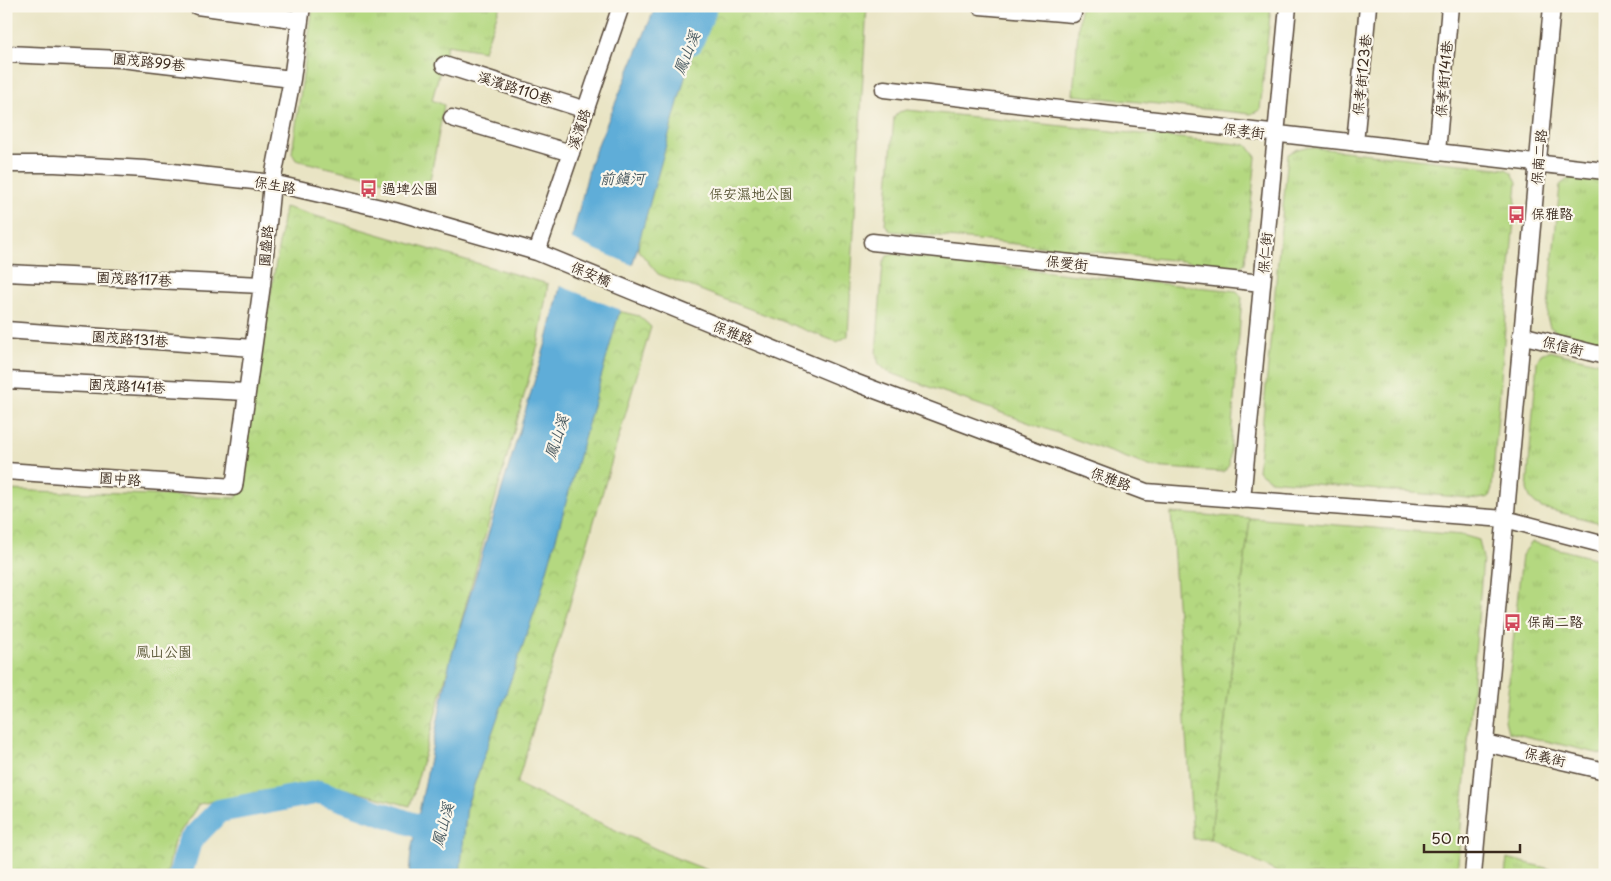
<svg xmlns="http://www.w3.org/2000/svg" width="1611" height="881" font-family="'Playpen Sans','LXGW WenKai TC',sans-serif">
<defs>
<pattern id="grass-tufts" width="24" height="20" patternUnits="userSpaceOnUse" patternTransform="scale(1.25)"><rect width="24" height="20" fill="#b4d880"/><path d="M3 7l-1-3M5 7V3M7 7l1-3M15 17l-1-3M17 17v-4M19 17l1-3" fill="none" stroke="#9cba6e"/></pattern>
<pattern id="park-crowns" width="20" height="18" patternUnits="userSpaceOnUse" patternTransform="scale(1.25)"><rect width="20" height="18" fill="#b4d880"/><path d="M2 6a3 3 0 1 1 6 0M12 15a3 3 0 1 1 6 0" fill="none" stroke="#9cba6e"/></pattern>
</defs>
<rect width="100%" height="100%" fill="#fbf7ec"/>
<filter id="ink" filterUnits="userSpaceOnUse"><feTurbulence type="fractalNoise" baseFrequency=".02" numOctaves="2"/><feDisplacementMap in="SourceGraphic" scale="10" xChannelSelector="R" yChannelSelector="G"/><feConvolveMatrix kernelMatrix="1 2 1 2 8 2 1 2 1" color-interpolation-filters="sRGB"/></filter>
<filter id="wash" filterUnits="userSpaceOnUse"><feTurbulence type="fractalNoise" baseFrequency=".0096" numOctaves="4" result="noise"/><feDisplacementMap in="SourceGraphic" scale="20" xChannelSelector="R" yChannelSelector="G"/><feGaussianBlur stdDeviation="1.12" result="paint"/><feColorMatrix in="noise" values="0 0 0 0 0 0 0 0 0 0 0 0 0 0 0 0 0 1.4 0 .05"/><feComposite in="paint" operator="in"/></filter>
<g filter="url(#wash)">
<rect width="100%" height="100%" fill="#e9e4c4"/>
<path fill="url(#grass-tufts)" stroke="#78814f" d="M313,6H500L484,51L447,45L432,100L444,105L428,191L296,160L292,153Z
M1080,6H1271L1260,110L1251,114L1073,95Z
M907,110L1247,145L1256,157L1245,263L1240,267L890,231L885,224L894,117L899,112Z
M1307,147L1506,169L1512,173L1517,182L1492,488L1489,497L1479,499L1270,480L1258,471L1288,154L1298,149Z
M1578,176L1605,179V345L1558,333L1550,327L1547,317L1560,185L1569,178Z
M894,254L1085,276L1237,291L1242,297L1229,465L1224,472L1152,467L888,372L879,364L876,354L883,263L887,256Z
M1548,351L1605,364V524L1542,508C1532,503 1530,499 1527,489L1537,361L1541,354Z
M1250,518L1462,535L1479,540L1483,558L1457,875H1283L1210,839Z
M1532,542L1605,561V755L1508,732L1505,720L1522,555Z
M1507,858L1573,875H1505Z"/>
<path fill="url(#park-crowns)" stroke="#78814f" d="M709,6H867L848,336L837,342L658,274L638,250L641,212L651,144Z
M285,207L548,284L538,345L410,806L334,786L265,791L199,804L174,841L167,875H6V490L237,498Z
M614,310L639,316L651,327L517,784L671,856L720,875H454L460,836L510,630Z
M1171,513L1250,518L1210,839H1193Z"/>
<path fill="#5eadd8" stroke="#4c6c7b" d="M656,6H705L539,599L467,805L460,875H409L411,851L450,661L548,336L591,161Z"/>
<path fill="#e9e4c4" d="M570,239L635,266L623,311L558,285Z"/>
<g fill="none" stroke-linecap="round" stroke-linejoin="round">
<path stroke="#5eadd8" stroke-width="24" d="M691,43L706,6
M180,875L190,841L219,811L320,792L441,834"/>
</g>
</g>
<g filter="url(#ink)">
<g fill="none" stroke-linecap="round" stroke-linejoin="round">
<defs>
<path id="minor" d="M197,6L300,20
M980,6L1073,14
M6,54L121,59L292,79
M444,65L586,110
M884,89L1605,171
M452,118L571,153
M1355,143L1368,6
M1437,152L1450,6
M6,164H55L145,169L272,183L394,211L537,252L854,382L1146,492L1505,519L1605,545
M872,242L1262,283
M537,252L621,6
M6,273L262,285
M6,330L253,348
M1521,335L1605,356
M6,380L247,392
M6,471L234,487L262,285L272,183L292,79L302,6
M1242,500L1288,6
M1485,743L1605,771
M1473,875L1552,6"/>
</defs>
<use href="#minor" stroke="#554637" stroke-width="19"/>
<use href="#minor" stroke="#fff" stroke-width="16"/>
</g>
</g>
<defs>
<symbol id="bus-bare" viewBox="-9 -9 18 18"><path d="M-5-6H5V4H4V6H2V4H-2V6H-4V4H-5ZM-3.5-4V0h7V-4ZM-3.5 1.2v1.5H-2V1.2ZM2 1.2v1.5H3.5V1.2Z" fill="#d1495b" stroke="#fbf7ec" stroke-width="2.5" paint-order="stroke"/></symbol>
</defs>
<g fill-rule="evenodd">
<use href="#bus-bare" x="356" y="176" width="25" height="25"/>
<use href="#bus-bare" x="1504" y="202" width="25" height="25"/>
<use href="#bus-bare" x="1500" y="610" width="25" height="25"/>
</g>
<g text-anchor="middle" stroke-width="4.5" stroke-linejoin="round" paint-order="stroke">
<g font-size="14" fill="#3b2a1e" stroke="#fbf7ec">
<text transform="translate(149 62) rotate(6)" y="5">園茂路99巷</text>
<text transform="translate(1362 75) rotate(-84)" y="5">保孝街123巷</text>
<text transform="translate(1444 79) rotate(-85)" y="5">保孝街141巷</text>
<text transform="translate(515 88) rotate(18)" y="5">溪濱路110巷</text>
<text transform="translate(579 129) rotate(-71)" y="5">溪濱路</text>
<text transform="translate(1244 131) rotate(7)" y="5">保孝街</text>
<text transform="translate(1539 157) rotate(-85)" y="5">保南二路</text>
<text transform="translate(275 185) rotate(10)" y="5">保生路</text>
<text transform="translate(266 246) rotate(-85)" y="5">園盛路</text>
<text transform="translate(1265 253) rotate(-85)" y="5">保仁街</text>
<text transform="translate(1067 263) rotate(6)" y="5">保愛街</text>
<text transform="translate(591 274) rotate(23)" y="5">保安橋</text>
<text transform="translate(134 279) rotate(3)" y="5">園茂路117巷</text>
<text transform="translate(733 333) rotate(22)" y="5">保雅路</text>
<text transform="translate(130 339) rotate(4)" y="5">園茂路131巷</text>
<text transform="translate(1563 346) rotate(14)" y="5">保信街</text>
<text transform="translate(127 386) rotate(3)" y="5">園茂路141巷</text>
<text transform="translate(120 479) rotate(4)" y="5">園中路</text>
<text transform="translate(1111 479) rotate(20)" y="5">保雅路</text>
<text transform="translate(1545 757) rotate(13)" y="5">保義街</text>
</g>
<g font-size="14" fill="#3b2a1e" stroke="#fbf7ec" text-anchor="start">
<text x="382" y="194">過埤公園</text>
<text x="1531" y="219">保雅路</text>
<text x="1527" y="627">保南二路</text>
</g>
<g font-size="14" fill="#595636" stroke="#fbf7ec">
<text x="751" y="199">保安濕地公園</text>
<text x="164" y="657">鳳山公園</text>
</g>
<g font-size="15" font-style="italic" fill="#47585f" stroke="#fbf7ec">
<text transform="translate(687 53) rotate(-68)" y="5">鳳山溪</text>
<text x="622" y="184">前鎮河</text>
<text transform="translate(557 437) rotate(-72)" y="5">鳳山溪</text>
<text transform="translate(443 825) rotate(-75)" y="5">鳳山溪</text>
</g>
</g>
<rect width="1611" height="881" fill="none" stroke="#fbf7ec" stroke-width="25"/>
<path d="M1424 844v8h96v-8" fill="none" stroke="#3b2a1e" stroke-width="2.5"/>
<text x="1431" y="844" font-size="15" fill="#3b2a1e" stroke="#fbf7ec" stroke-width="4" paint-order="stroke">50 m</text>
</svg>
